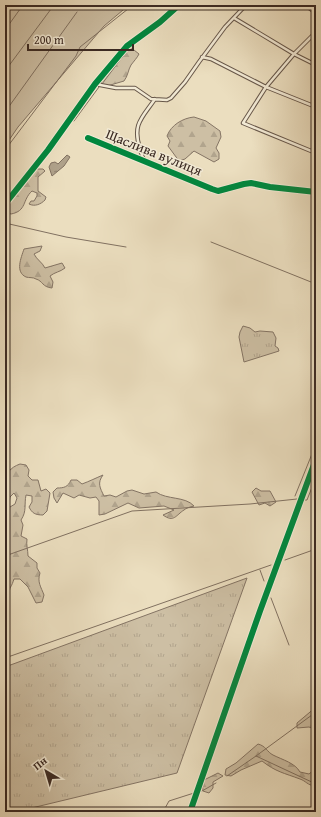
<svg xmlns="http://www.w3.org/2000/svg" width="321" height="817" font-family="'Gentium Book Plus',serif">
<defs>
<pattern id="grass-tufts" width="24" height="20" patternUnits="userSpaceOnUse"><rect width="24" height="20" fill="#cdbfa4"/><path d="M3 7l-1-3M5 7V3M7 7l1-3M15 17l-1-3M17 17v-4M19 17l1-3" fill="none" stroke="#b1a48d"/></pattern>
<pattern id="forest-firs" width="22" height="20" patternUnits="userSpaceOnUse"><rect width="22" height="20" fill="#cdbfa4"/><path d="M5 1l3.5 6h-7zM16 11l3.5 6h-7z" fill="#b1a48d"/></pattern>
<pattern id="water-ripples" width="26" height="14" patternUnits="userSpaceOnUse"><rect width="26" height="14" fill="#afa18a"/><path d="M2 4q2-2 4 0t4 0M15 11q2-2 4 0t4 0" fill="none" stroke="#908370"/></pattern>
</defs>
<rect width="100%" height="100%" fill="#ebdebf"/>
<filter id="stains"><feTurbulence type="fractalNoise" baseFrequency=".005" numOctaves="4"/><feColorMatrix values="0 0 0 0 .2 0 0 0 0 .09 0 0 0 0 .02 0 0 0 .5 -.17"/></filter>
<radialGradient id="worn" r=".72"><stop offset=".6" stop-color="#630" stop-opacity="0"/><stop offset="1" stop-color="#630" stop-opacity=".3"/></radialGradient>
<path fill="url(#grass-tufts)" stroke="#847464" d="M243,326L250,328L255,332L260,331L273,332L276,338L275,346L278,348L279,351L244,362L239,337L240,332Z
M247,578L177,773L15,812H5V667Z"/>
<path fill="url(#forest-firs)" stroke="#847464" d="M129,46L139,54C137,58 134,61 131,65C128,70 128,76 124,81L107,86L102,84L101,82L119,59L122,58Z
M194,117L206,121L220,131L221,137L216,148L219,153V159L214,162L194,151L185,159L179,161L168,146L170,141L167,136C171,125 183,118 194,117Z
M37,169H43L45,171L38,177V191L46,197L45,200C41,204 35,207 29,204L31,201H34L37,196V193L32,191C22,200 27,211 11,214L5,212V206C17,196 23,177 37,169Z
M42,246L40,251L34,254C37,260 42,262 45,268L62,263L65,268C60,272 55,272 50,276L53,282L52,288C42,287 43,281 36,279C33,277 29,278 26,277C15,272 21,258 24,249Z
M20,464L26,465L29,470L28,476L32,480H38L41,491L46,489L50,493L47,511L43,515C35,515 32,513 29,507L32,502V496L26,495C24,505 27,511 21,520L23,525L21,536L27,539C26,545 28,550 28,556L37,563V568L40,573C37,582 41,587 44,595L42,602L36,603L28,587L20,579H14C13,582 12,585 10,588C8,595 11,597 6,604H5V556L7,555V550L5,547V510L15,504L17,498L14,493L10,497L9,503L5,507C5,488 0,471 20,464Z
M103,475C97,483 100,488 104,496L110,495L116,497L127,491L132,490L144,494L156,492C167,500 185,496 194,506C190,507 186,508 184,510C176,515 174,523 163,515L174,510L164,506L139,508L128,503L105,514L99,515V501L96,497L90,498L79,495L74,498L63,493L57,503L54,498L53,492L57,488C64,488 68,487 71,480H77L82,484C90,481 96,478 103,475Z
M256,488L261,491H270L276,502L270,506L265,503L259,505L252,492Z
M316,707V727L314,729L309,727L297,728V723Z
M258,744C266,746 267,752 273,755C283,760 295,763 300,772L309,774L314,770L316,763V788L315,786C307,785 306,781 300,779C284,773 276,772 262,761L241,770L231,776L225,775L226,769L236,763Z
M218,773L223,776L213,782V788L209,793L203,791L202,781Z"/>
<path fill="#cdbfa4" stroke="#847464" d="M5,5H129L104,26L18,127L5,146Z"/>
<path fill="url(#water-ripples)" stroke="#817161" d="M67,155L70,157L64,166L52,176L49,167L51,163L55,162L58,164Z"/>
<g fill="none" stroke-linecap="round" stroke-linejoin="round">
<path stroke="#817161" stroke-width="1" d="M5,30L23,5
M5,71L54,5
M102,84L129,48
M5,112L77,12
M74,121L99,87
M5,150L76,56L80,47L133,5
M5,223L66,237L126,247
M211,242L316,284
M295,496L316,444
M305,500H307L316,477
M5,556L132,511L250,504L297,499
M285,560L316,549
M260,570L264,581
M271,598L289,645
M5,658L271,565
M256,756L316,712
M227,776L256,756L316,784
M202,791L216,783
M157,812L164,810L169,801L194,793"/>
<defs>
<path id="street" d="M305,5L316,13
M234,18L294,54L316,65
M316,32L294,54L266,87L243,123L316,153
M202,57L211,59L266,87L316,107
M95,84L116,88H135L151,99L167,100L171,98L185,82L199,62L225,27L246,5
M88,138L212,189L218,191L244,184L251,183L270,187L316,192
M145,161C142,157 141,153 140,149C132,124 142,118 155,99
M5,204L48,150L95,84L127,46L160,22L179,5
M190,812L260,611L316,459"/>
</defs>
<use href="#street" stroke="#67574a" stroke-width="4.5"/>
<use href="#street" stroke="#f2ead5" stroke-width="2.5"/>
<defs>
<path id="cycleway" d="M88,138L212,189L218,191L244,184L251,183L270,187L316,192
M5,204L48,150L95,84L127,46L160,22L179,5
M190,812L260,611L316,459"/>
</defs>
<use href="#cycleway" stroke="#f2ead5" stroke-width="8"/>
<use href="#cycleway" stroke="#00873e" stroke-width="6"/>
</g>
<g text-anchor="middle" stroke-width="3" stroke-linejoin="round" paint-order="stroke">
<g font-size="14" fill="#3b2a23" stroke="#f2ead5">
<text transform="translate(154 152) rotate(22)" y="5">Щаслива вулиця</text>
</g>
</g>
<rect width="321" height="817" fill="none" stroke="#ebdebf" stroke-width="20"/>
<rect x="6" y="6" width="309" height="805" fill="none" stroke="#3b2a23" stroke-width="2"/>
<rect x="10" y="10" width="301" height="797" fill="none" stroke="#3b2a23"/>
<g transform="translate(46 771) rotate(322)" stroke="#f2ead5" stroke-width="3" paint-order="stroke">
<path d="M0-3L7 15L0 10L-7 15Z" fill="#3b2a23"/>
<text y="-6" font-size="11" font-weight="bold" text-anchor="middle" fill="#3b2a23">Пн</text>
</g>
<path d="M28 44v6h105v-6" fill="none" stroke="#3b2a23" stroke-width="2"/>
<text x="34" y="44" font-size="12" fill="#3b2a23" stroke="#f2ead5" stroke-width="3" paint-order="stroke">200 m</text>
<rect width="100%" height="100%" filter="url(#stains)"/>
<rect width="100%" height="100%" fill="url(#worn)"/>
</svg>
